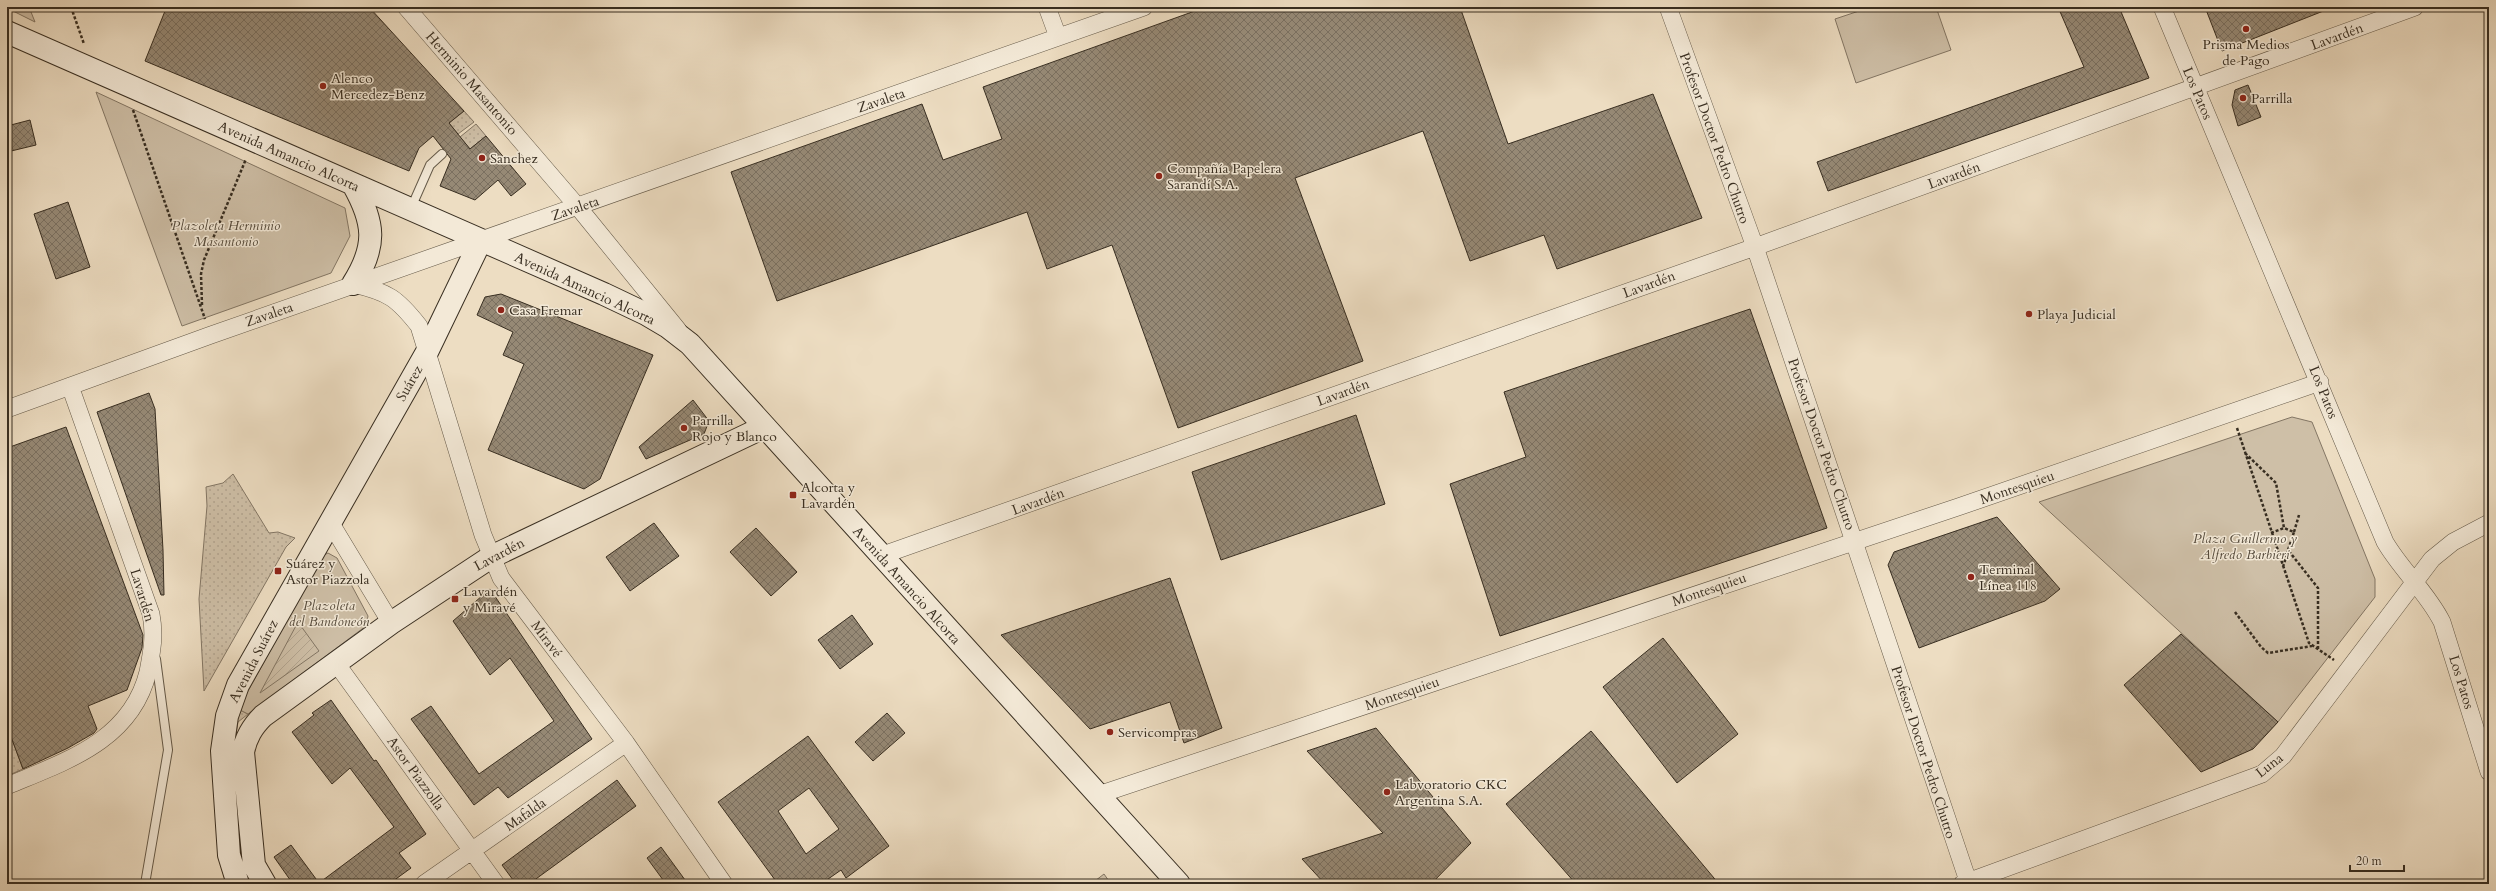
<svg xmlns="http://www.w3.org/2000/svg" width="2496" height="891" font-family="Cardo,serif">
<defs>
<pattern id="grass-dots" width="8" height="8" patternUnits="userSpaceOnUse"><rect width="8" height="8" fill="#cebfa7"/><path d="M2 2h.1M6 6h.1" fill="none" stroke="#b2a48f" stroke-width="1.8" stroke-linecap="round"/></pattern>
<pattern id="garden-furrows" width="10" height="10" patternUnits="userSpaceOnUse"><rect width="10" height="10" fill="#cebfa7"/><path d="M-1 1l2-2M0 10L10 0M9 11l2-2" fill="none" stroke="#b2a48f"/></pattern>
<pattern id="building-cross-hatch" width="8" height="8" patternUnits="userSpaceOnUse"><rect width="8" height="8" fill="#968975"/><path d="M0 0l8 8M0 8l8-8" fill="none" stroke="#7b7060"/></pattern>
</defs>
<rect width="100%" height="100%" fill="#edddc2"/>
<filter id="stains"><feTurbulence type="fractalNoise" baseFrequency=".005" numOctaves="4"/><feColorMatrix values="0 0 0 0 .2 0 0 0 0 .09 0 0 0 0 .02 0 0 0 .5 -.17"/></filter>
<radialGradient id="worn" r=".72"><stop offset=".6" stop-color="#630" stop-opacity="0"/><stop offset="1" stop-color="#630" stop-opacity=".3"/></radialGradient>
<path fill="url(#grass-dots)" stroke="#837664" d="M464,111L474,122L458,134L449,123Z
M476,124L486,136L470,149L460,137Z
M233,474L269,533L278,532L295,538L286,547L204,691L199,599L207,506L206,487L223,483Z
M238,709L248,714L238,722L236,734L242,856L251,884H247L240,864L233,734Z
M7,726L23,769L7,776Z"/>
<path fill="#cebfa7" stroke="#837664" d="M7,7H29L35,22L7,8Z
M1871,7H1936L1951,50L1856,83L1835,19Z
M96,92L345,208L350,236L331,273L182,326Z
M2292,417L2312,422L2375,579V597L2278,722L2039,502Z
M328,553L337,558L368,616L366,626L248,714L238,709L320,561L324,555Z
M1104,874L1111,884H1091Z"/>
<path fill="url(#garden-furrows)" stroke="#837664" d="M298,622L319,651L260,693Z"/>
<path fill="url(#building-cross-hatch)" stroke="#382e21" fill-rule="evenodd" d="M177,7H369L464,111L449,123L470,149L486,136L526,184L511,196L498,180L475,200L440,186L451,159L433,136L419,148L409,171L145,61L165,11Z
M1206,7H1460L1508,144L1653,94L1702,218L1557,269L1544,235L1470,261L1423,131L1295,178L1363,361L1178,428L1112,245L1047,269L1027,212L777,301L731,172L922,104L943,160L1002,139L983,87Z
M2058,7H2119L2149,78L1828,191L1817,162L2084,67Z
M2205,7H2331V8L2222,51Z
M2248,85L2261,117L2238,126L2232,105L2235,90Z
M30,120L36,145L7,152V126Z
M68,202L90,267L56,279L34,214Z
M501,294L653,355L600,479L584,489L488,450L524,364L503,355L513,332L477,315L485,297Z
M1750,309L1827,528L1500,636L1450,484L1526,457L1504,392Z
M149,393L155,409L163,550L164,595H161L97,412Z
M693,400L709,421L704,434L646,459L639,447Z
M1356,415L1385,504L1221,560L1192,472Z
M66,427L143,635L142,648L127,690L88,706L97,729L94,733L68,748L23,769L7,726V448Z
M1997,517L2060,589L2045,601L1919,648L1888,565L1894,552Z
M654,523L679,556L630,591L606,557Z
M756,528L797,572L771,596L730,552Z
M1170,578L1222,728L1184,743L1170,702L1090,729L1001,635Z
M490,589L592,739L508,798L498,787L474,805L411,719L431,706L479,774L554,721L510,658L490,675L453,621Z
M852,615L873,644L840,669L818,640Z
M2181,634L2278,722L2253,749L2201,772L2124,685Z
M1663,638L1738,734L1677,783L1603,687Z
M331,700L374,761L376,760L426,834L399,853L411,868L389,884H293L274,857L291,845L319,883L394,827L350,768L332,784L292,732L314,715L312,713Z
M887,713L905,733L873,761L855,742Z
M1376,728L1471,843L1431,884H1325L1302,859L1383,833L1307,751Z
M1591,731L1719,884H1576L1506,804Z
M808,736L889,846L846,878L841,870L821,884H778L718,802ZM809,788L839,829L806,854L778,811Z
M617,780L636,806L529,884H516L502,865Z
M661,847L688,884H666L647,858Z"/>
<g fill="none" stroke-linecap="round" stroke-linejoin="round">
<defs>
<path id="lane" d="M411,208L430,165L442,154
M145,884L168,750L156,659"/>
<path id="street" d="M406,7L578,207L678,330
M1047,7L1058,37
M1668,7L1755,247L1969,884
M2162,7L2385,542C2402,571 2427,592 2442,622L2489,772
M353,284C388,292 397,298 419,326L483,535L501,578L626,743L724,884
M7,409L211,335L1144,7
M330,522L391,623
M880,556L1755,247L2415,7
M336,663L496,884
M7,786C66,761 131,741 148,672C152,651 155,635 151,614L70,386
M1098,795L1958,507L2320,382
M424,884L626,743
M1962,884L2262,774L2283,756L2432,559L2453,542L2489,523"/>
<path id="secondary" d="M7,32L604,294L646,314L668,327L690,344L1179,884
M353,284C377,246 375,223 353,184
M238,884L229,855L222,751L227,716L238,685L427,352L481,240
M265,884L254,865L243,752C246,737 252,727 263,716L391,623L491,557L764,427"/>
</defs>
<use href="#lane" stroke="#655a49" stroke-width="10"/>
<use href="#street" stroke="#655a49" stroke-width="18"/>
<use href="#secondary" stroke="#382e21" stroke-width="24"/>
<path stroke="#382e21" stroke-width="2.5" stroke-dasharray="3 2" stroke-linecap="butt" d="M71,7L84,44
M133,110L205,319
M202,305L201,274L204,260L246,159
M2237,428L2309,643L2334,660
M2245,453L2276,483L2284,528L2294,532L2288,550L2318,588V650
M2294,532L2299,515
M2271,533L2284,528
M2283,567L2288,551
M2235,612L2261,647L2268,653L2312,646"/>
<use href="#lane" stroke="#f3e9d7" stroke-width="8"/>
<use href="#street" stroke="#f3e9d7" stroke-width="17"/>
<use href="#secondary" stroke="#f3e9d7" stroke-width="22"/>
</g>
<g fill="#8f2418" stroke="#f3e9d7" stroke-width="1.5">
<circle cx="2246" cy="29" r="4"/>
<circle cx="323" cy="86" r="4"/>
<circle cx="2243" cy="98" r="4"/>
<circle cx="482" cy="158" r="4"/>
<circle cx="1159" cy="176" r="4"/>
<circle cx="501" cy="310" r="4"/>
<circle cx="2029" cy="314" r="4"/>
<circle cx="684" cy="428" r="4"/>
<rect x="789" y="491" width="8" height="8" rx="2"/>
<rect x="274" y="567" width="8" height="8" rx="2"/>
<circle cx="1971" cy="577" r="4"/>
<rect x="451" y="595" width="8" height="8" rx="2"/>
<circle cx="1110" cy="732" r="4"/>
<circle cx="1387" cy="792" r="4"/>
</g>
<g text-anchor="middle" stroke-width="3" stroke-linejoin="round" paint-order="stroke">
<g font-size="14" fill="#382e21" stroke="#f3e9d7">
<text transform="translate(2337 36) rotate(-20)" y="5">Lavardén</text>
<text transform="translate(472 83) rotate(49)" y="5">Herminio Masantonio</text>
<text transform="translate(2198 93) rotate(67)" y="5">Los Patos</text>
<text transform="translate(881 100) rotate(-19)" y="5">Zavaleta</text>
<text transform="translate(1715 138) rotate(70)" y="5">Profesor Doctor Pedro Chutro</text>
<text transform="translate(289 156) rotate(24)" y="5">Avenida Amancio Alcorta</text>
<text transform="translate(1954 175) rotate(-20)" y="5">Lavardén</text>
<text transform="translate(575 208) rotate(-19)" y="5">Zavaleta</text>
<text transform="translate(1649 284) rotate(-20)" y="5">Lavardén</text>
<text transform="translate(585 288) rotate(25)" y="5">Avenida Amancio Alcorta</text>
<text transform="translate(269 314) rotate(-19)" y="5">Zavaleta</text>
<text transform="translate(409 383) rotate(-60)" y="5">Suárez</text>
<text transform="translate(1343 392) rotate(-20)" y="5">Lavardén</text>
<text transform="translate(2324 392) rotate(68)" y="5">Los Patos</text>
<text transform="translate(1822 444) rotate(71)" y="5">Profesor Doctor Pedro Chutro</text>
<text transform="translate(2017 487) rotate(-19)" y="5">Montesquieu</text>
<text transform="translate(1038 501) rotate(-20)" y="5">Lavardén</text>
<text transform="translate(499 554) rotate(-28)" y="5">Lavardén</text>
<text transform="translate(907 585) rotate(48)" y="5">Avenida Amancio Alcorta</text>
<text transform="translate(1709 589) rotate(-19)" y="5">Montesquieu</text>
<text transform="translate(143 595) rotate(73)" y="5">Lavardén</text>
<text transform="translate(547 639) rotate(53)" y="5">Miravé</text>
<text transform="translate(253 661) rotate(-63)" y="5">Avenida Suárez</text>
<text transform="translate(2462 682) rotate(73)" y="5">Los Patos</text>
<text transform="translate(1402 693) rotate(-19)" y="5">Montesquieu</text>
<text transform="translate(1924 752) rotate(72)" y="5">Profesor Doctor Pedro Chutro</text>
<text transform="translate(2269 765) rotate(-38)" y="5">Luna</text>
<text transform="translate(416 773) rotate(54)" y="5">Astor Piazzolla</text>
<text transform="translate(525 814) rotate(-35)" y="5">Mafalda</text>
</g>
<g font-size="14" fill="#382e21" stroke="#f3e9d7" text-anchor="start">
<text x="2246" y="49" text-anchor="middle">Prisma Medios<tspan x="2246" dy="16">de Pago</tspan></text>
<text x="331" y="83">Alenco<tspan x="331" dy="16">Mercedez-Benz</tspan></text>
<text x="2251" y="103">Parrilla</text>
<text x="490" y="163">Sanchez</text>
<text x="1167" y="173">Compañía Papelera<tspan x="1167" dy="16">Sarandí S.A.</tspan></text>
<text x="509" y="315">Casa Fremar</text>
<text x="2037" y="319">Playa Judicial</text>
<text x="692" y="425">Parrilla<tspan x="692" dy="16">Rojo y Blanco</tspan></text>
<text x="801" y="492">Alcorta y<tspan x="801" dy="16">Lavardén</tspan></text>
<text x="286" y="568">Suárez y<tspan x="286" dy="16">Astor Piazzola</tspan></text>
<text x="1979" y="574">Terminal<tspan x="1979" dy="16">Línea 118</tspan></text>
<text x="463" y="596">Lavardén<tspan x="463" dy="16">y Miravé</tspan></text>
<text x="1118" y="737">Servicompras</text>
<text x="1395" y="789">Labvoratorio CKC<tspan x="1395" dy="16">Argentina S.A.</tspan></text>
</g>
<g font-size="14" font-style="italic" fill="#564b3c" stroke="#f3e9d7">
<text x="226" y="230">Plazoleta Herminio<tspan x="226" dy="16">Masantonio</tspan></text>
<text x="2245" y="543">Plaza Guillermo y<tspan x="2245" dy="16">Alfredo Barbieri</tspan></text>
<text x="329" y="610">Plazoleta<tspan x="329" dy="16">del Bandoneón</tspan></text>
</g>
</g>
<rect width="2496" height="891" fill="none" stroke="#edddc2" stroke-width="24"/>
<rect x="8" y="8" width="2480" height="875" fill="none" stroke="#382e21" stroke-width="2"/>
<rect x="12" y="12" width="2472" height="867" fill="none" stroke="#382e21"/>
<path d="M2350 865v6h54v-6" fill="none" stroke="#382e21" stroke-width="2"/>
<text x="2356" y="865" font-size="12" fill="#382e21" stroke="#f3e9d7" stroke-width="3" paint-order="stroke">20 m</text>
<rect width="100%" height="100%" filter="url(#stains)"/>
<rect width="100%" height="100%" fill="url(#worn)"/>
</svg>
